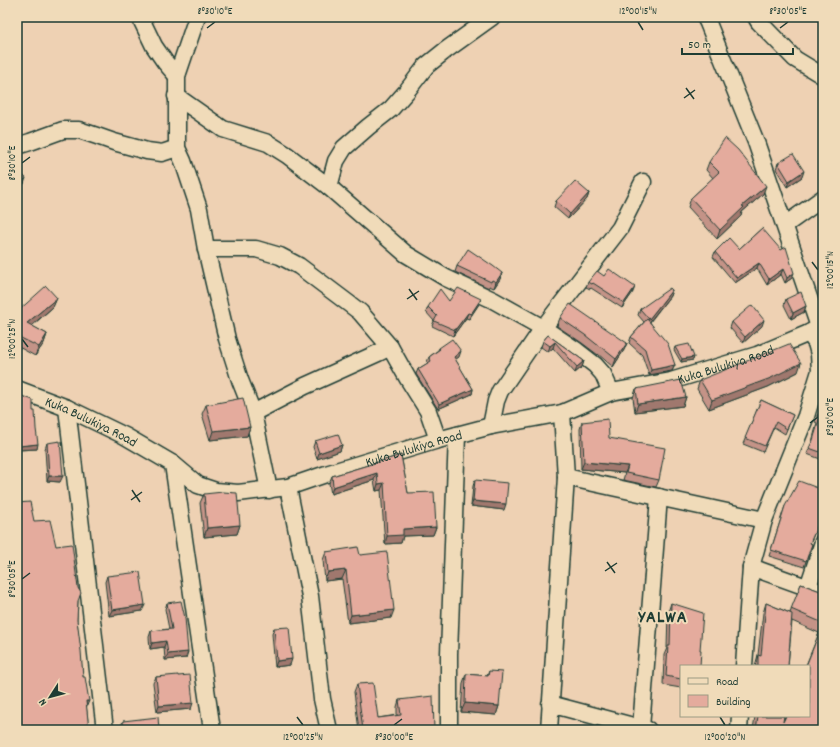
<svg xmlns="http://www.w3.org/2000/svg" width="840" height="747" font-family="Dekko,sans-serif">
<rect width="100%" height="100%" fill="#eed1b3"/>
<filter id="ink" filterUnits="userSpaceOnUse"><feTurbulence type="fractalNoise" baseFrequency=".025" numOctaves="2"/><feDisplacementMap in="SourceGraphic" scale="8" xChannelSelector="R" yChannelSelector="G"/><feConvolveMatrix kernelMatrix="1 2 1 2 8 2 1 2 1" color-interpolation-filters="sRGB"/></filter>
<g filter="url(#ink)">
<g fill="none" stroke-linecap="round" stroke-linejoin="round">
<defs>
<g id="minor">
<path d="M140,17L154,46L165,62L177,76"/>
<path d="M197,17L177,76V148L183,161L199,209L206,249L227,339L240,380L253,413L269,490"/>
<path d="M705,17L708,23L756,142L819,327"/>
<path d="M756,17L759,22L795,59L823,76"/>
<path d="M176,96L223,129L268,143L287,155L329,187L406,254L446,278L493,300L543,328L577,351L595,365L603,374L611,392"/>
<path d="M17,146L30,142L63,130H79L97,136L114,142L147,151L162,153L177,148"/>
<path d="M329,187L336,161L344,148L368,127L391,109L406,92L426,66L446,50L492,17"/>
<path d="M785,225L823,198"/>
<path d="M206,249H256L280,256L299,266L360,312L390,347L408,379L428,411L438,440"/>
<path id="s1" d="M17,389L67,408L125,436L173,464L198,485L216,491L238,493L288,487L326,474L438,440L491,426L562,413L611,392L671,381L757,355L809,333L823,325"/>
<path d="M67,408L105,730"/>
<path d="M253,413L305,386L378,353L390,347"/>
<path d="M491,426L496,401L500,391L543,328L620,228L643,182"/>
<path d="M173,464L212,730"/>
<path d="M566,477L764,520"/>
<path d="M288,487L310,596L322,699L329,730"/>
<path d="M751,567L823,593"/>
<path d="M808,587L823,542"/>
<path d="M744,666L751,567L764,520L806,416L820,371L819,354L816,343L809,333"/>
<path d="M550,704L648,730"/>
<path d="M641,728L659,497"/>
<path d="M449,730V654L457,435"/>
<path d="M549,730L566,477L562,413"/>
<path d="M739,730L740,716"/>
</g>
</defs>
<use href="#minor" stroke="#1f3d34" stroke-width="19"/>
<use href="#minor" stroke="#f0dbb9" stroke-width="16"/>
</g>
<path fill="#c49387" stroke="#1f3d34" d="M709,162L763,194L742,212L741,216L717,239L688,207L691,198L713,178L706,170Z
M778,163L802,177L787,187L776,169Z
M589,193L587,199L568,219L554,207L556,201Z
M762,228L792,278L785,283L781,274L767,285L757,268L735,283L713,257L715,252L739,249Z
M457,266L502,273L500,279L494,288L489,286V288L455,272Z
M604,276L633,292L622,308L591,288L590,289L586,287L588,282Z
M672,290L670,296L650,322L675,365L672,371L649,375L642,355L629,343L631,337L644,322L638,315L640,309Z
M57,298L53,307L32,326L47,334L44,343L35,356L17,346V312Z
M786,299L806,306L804,312L791,319L784,305Z
M449,301L479,304L469,319L466,318L453,336L432,326L434,321L426,312L428,307Z
M560,318L627,343L624,350L613,367L598,354V355L582,343L557,326Z
M732,322L762,326L743,343L730,328Z
M548,335L584,361L582,367L575,373L553,348L548,352L541,347L543,341Z
M675,347L694,357L693,360L681,362L674,350Z
M439,348L459,357L455,359L473,389L472,394L438,409L416,374L418,369L428,363L427,362L429,357L438,350Z
M798,372L768,387L709,409L697,389L700,380Z
M636,389L686,397L683,406L635,412L633,398Z
M19,395L33,411L37,449L18,450L17,399Z
M761,400L793,415L785,434L774,427L763,452L743,444Z
M206,405L250,427L247,436L210,440L202,414Z
M823,406V460L807,454L812,442L817,423L815,422L817,416Z
M582,422L609,438L659,480L656,487L623,480L625,473L581,469L580,429Z
M315,441L342,445L340,451L317,459L313,447Z
M47,443L60,482L47,481L45,449Z
M401,455L408,493L436,527L433,535L403,536L401,543L385,544L381,490L376,491L374,480L331,494L329,483L332,476Z
M475,480L504,510L471,506L473,486Z
M823,490V526L822,529L817,528L810,543L812,544L804,567L769,556L785,506Z
M204,494L240,525L237,534L204,537L200,503Z
M17,503L34,521L56,546L78,601L77,620L83,677L89,730H18L17,719Z
M326,552L360,555L391,618L348,623L342,579L325,581L323,560Z
M107,576L142,611L109,616L105,582Z
M801,584L823,592V730H753L755,716H784L783,722L819,633L792,621L788,666H755L758,655L763,613L766,603L790,613Z
M167,603L186,658L165,660L164,647L150,649L149,637L151,631L169,629L165,609Z
M671,603L681,666V688L663,685L664,655L667,648L668,612Z
M274,628L290,665L275,667L272,634Z
M489,671L499,706L496,715L461,712L463,683L466,674L487,676Z
M178,676L191,709L157,712L153,683L156,677Z
M357,684L378,718L397,715V707L399,700L434,730H359L354,692Z
M123,721L159,730H121L120,728Z"/>
<path fill="#a0786e" stroke="#1f3d34" d="M804,171L802,177L787,187L789,181Z
M26,178L24,184L17,191V187Z
M766,186L763,194L742,212L741,216L717,239L720,230L742,206Z
M589,193L587,199L568,219L570,214Z
M759,263L757,268L735,283L737,278Z
M783,269L781,274L767,285L769,279Z
M502,273L500,279L494,288L496,282Z
M794,273L792,278L785,283L787,278Z
M635,287L633,292L622,308L624,303Z
M672,290L670,296L647,325L649,319Z
M57,298L53,307L24,332L27,323Z
M481,299L479,304L469,319L471,314Z
M806,306L804,312L791,319L793,313Z
M468,313L466,318L453,336L455,330Z
M764,320L762,326L743,343L745,337Z
M47,334L44,343L35,356L39,347Z
M555,342L553,348L548,352L550,346Z
M627,343L624,350L613,367L616,359Z
M461,351L459,357L452,362L454,357Z
M694,357L693,360L681,362L682,359Z
M584,361L582,367L575,373L577,367Z
M801,363L798,372L768,387L709,409L712,400Z
M675,365L672,371L649,375L651,370Z
M473,389L472,394L438,409L439,404Z
M686,397L683,406L635,412L638,404Z
M250,427L247,436L210,440L213,431Z
M38,444L37,449L18,450L19,446Z
M342,445L340,451L317,459L319,453Z
M584,462L628,466L625,473L581,469Z
M377,473L374,480L331,494L333,487Z
M49,476H63L60,482L47,481Z
M384,483L381,490L376,491L378,484Z
M473,501L506,504L504,510L471,506Z
M240,525L237,534L204,537L207,528Z
M436,527L433,535L403,536L401,543L385,544L387,536L403,529Z
M346,570L342,579L325,581L328,572Z
M145,605L142,611L109,616L112,610Z
M394,610L391,618L348,623L351,615Z
M166,641L164,647L150,649L152,643Z
M188,652L186,658L165,660L168,654Z
M292,659L290,665L275,667L277,661Z
M86,701H89L86,708Z
M193,703L191,709L157,712L159,706Z
M465,703L499,706L496,715L461,712Z"/>
<path fill="#e4ab9d" stroke="#1f3d34" d="M725,138L738,150L766,186L742,206L744,207L720,230L691,198L719,172L709,162Z
M793,154L804,171L789,181L778,163Z
M17,170L26,178L17,187Z
M575,181L589,193L570,214L556,201Z
M762,228L781,250L786,247L794,273L787,278L783,269L769,279L759,263L737,278L715,252L729,238L739,249Z
M468,249L493,266L502,273L496,282L492,280L491,282L457,266Z
M609,269L635,287L624,303L593,283L592,284L588,282L597,271L604,276Z
M46,286L57,298L27,323L47,334L39,347L17,336V312Z
M458,288L481,299L471,314L468,313L455,330L434,321L437,316L428,307L440,289L449,301Z
M670,288L672,290L649,319L640,309Z
M801,292L806,306L793,313L786,299Z
M570,304L627,343L616,359L601,347H600L585,335L560,318Z
M752,305L764,320L745,337L732,322Z
M647,319L668,344L675,365L651,370L645,349L631,337Z
M548,335L584,361L577,367L555,342L550,346L543,341Z
M452,339L461,351L454,357L473,389L439,404L418,369L431,361L429,357L440,349L439,348Z
M689,344L694,357L682,359L675,347Z
M789,344L801,363L771,378L712,400L700,380Z
M681,380L686,397L638,404L636,389Z
M19,395L33,400V411H35L36,429L38,444L19,446Z
M243,398L250,427L213,431L206,405Z
M761,400L793,415L787,429L776,422L765,446L745,438Z
M823,406V453L809,448L813,440L820,417L817,416Z
M608,419L609,438L665,448L659,480L626,473L628,466L584,462L582,422Z
M338,434L342,445L319,453L315,441Z
M60,441L63,476H49L47,443Z
M401,455L408,493L434,492L436,527L403,529V535L387,536L384,483L378,484L377,473L333,487L332,476Z
M475,480L508,483L506,504L473,501Z
M799,481L823,490V523L819,522L810,543L812,544L806,561L771,550L785,506Z
M223,492L237,493L240,525L207,528L204,494Z
M30,502L34,521L50,520L56,546L72,544L78,588L81,593L78,601L77,620L81,651L83,677H85L89,701H86L89,730H21L17,681V503Z
M358,547L360,555L387,552L394,610L351,615L346,570L328,572L326,552Z
M140,572L145,605L112,610L107,576Z
M801,584L823,592V730H756L758,716H784L783,722L786,716H809V666H806L823,623L791,609Z
M181,601L185,618L188,652L168,654L166,641L152,643L151,631L172,629L167,603Z
M671,603L703,613L700,650H701L700,666H681V679L666,676L668,646H670Z
M766,603L792,614L788,666H758V655L761,656Z
M289,627L292,659L277,661L274,628Z
M489,671L502,672L499,706L465,703L466,674L488,676Z
M178,675V676L190,675L193,703L159,706L156,677Z
M373,683L378,718L401,715L399,700L433,696L434,730H363L357,684Z
M158,717L159,730H124L123,721Z
M265,727V730H238Z"/>
</g>
<path fill="none" stroke="#1f3d34" stroke-width="1.5" d="M638,22L643,30M207,28L215,22M780,28L788,22M686,88L694,99M684,98L695,90M22,163L30,157M812,262L818,270M409,289L417,300M407,299L419,291M22,339L28,347M810,423L818,417M132,490L140,502M131,500L142,492M607,562L615,573M605,571L617,563M22,579L30,573M297,717L303,725M720,717L725,725M394,725L402,719"/>
<g text-anchor="middle" stroke-width="4" stroke-linejoin="round" paint-order="stroke">
<g font-size="14" fill="#1f3d34" stroke="#f0dbb9">
<text dy="5" stroke="none"><textPath href="#s1" startOffset="753">Kuka Bulukiya Road</textPath></text>
<text dy="5" stroke="none"><textPath href="#s1" startOffset="81">Kuka Bulukiya Road</textPath></text>
<text dy="5" stroke="none"><textPath href="#s1" startOffset="429">Kuka Bulukiya Road</textPath></text>
</g>
<g font-size="18" font-weight="bold" letter-spacing="1" fill="#1f3d34" stroke="#f0dbb9">
<text x="663" y="622">YALWA</text>
</g>
</g>
<rect width="840" height="747" fill="none" stroke="#f0dbb9" stroke-width="44"/>
<rect x="680" y="665" width="130" height="52" fill="#f0dbb9" stroke="#9c9c84"/>
<rect x="688" y="678" width="20" height="6" fill="#f0dbb9" stroke="#9c9c84"/>
<text x="716" y="685" font-size="12" fill="#1f3d34">Road</text>
<rect x="688" y="695" width="20" height="12" fill="#e4ab9d" stroke="#9c9c84"/>
<text x="716" y="705" font-size="12" fill="#1f3d34">Building</text>
<g transform="translate(50 697) rotate(234)" stroke="#f0dbb9" stroke-width="3" paint-order="stroke">
<path d="M0-3L7 15L0 10L-7 15Z" fill="#1f3d34"/>
<text y="-6" font-size="11" font-weight="bold" text-anchor="middle" fill="#1f3d34">N</text>
</g>
<path d="M682 48v6h111v-6" fill="none" stroke="#1f3d34" stroke-width="2"/>
<text x="688" y="48" font-size="12" fill="#1f3d34" stroke="#f0dbb9" stroke-width="3" paint-order="stroke">50 m</text>
<rect x="22" y="22" width="796" height="703" fill="none" stroke="#1f3d34" stroke-width="1.5"/>
<g font-size="10" text-anchor="middle" fill="#1f3d34">
<text x="215" y="14">8°30'10"E</text>
<text x="638" y="14">12°00'15"N</text>
<text x="788" y="14">8°30'05"E</text>
<text transform="translate(11 163) rotate(-90)" y="4">8°30'10"E</text>
<text transform="translate(829 270) rotate(-90)" y="4">12°00'15"N</text>
<text transform="translate(11 339) rotate(-90)" y="4">12°00'25"N</text>
<text transform="translate(829 417) rotate(-90)" y="4">8°30'00"E</text>
<text transform="translate(11 579) rotate(-90)" y="4">8°30'05"E</text>
<text x="303" y="740">12°00'25"N</text>
<text x="394" y="740">8°30'00"E</text>
<text x="725" y="740">12°00'20"N</text>
</g>
</svg>
